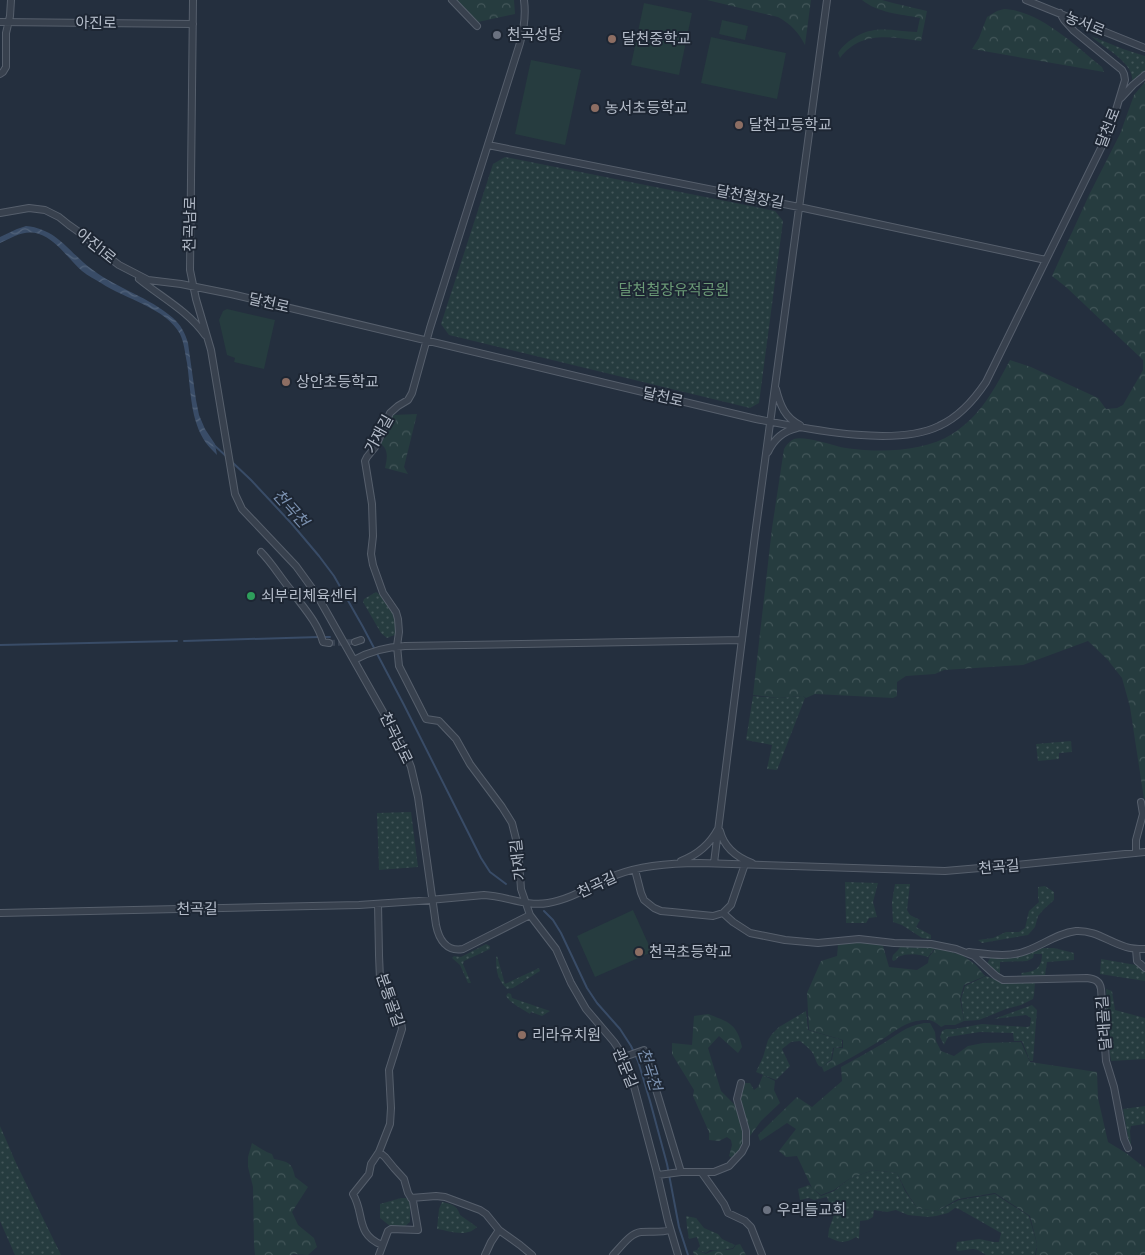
<svg xmlns="http://www.w3.org/2000/svg" width="1145" height="1255" font-family="'DM Sans','Noto Sans KR',sans-serif">
<defs>
<pattern id="grass-dots" width="8" height="8" patternUnits="userSpaceOnUse" patternTransform="scale(1.25)"><rect width="8" height="8" fill="#263c3f"/><path d="M2 2h.1M6 6h.1" fill="none" stroke="#435659" stroke-width="1.8" stroke-linecap="round"/></pattern>
<pattern id="forest-crowns" width="20" height="18" patternUnits="userSpaceOnUse" patternTransform="scale(1.25)"><rect width="20" height="18" fill="#263c3f"/><path d="M2 6a3 3 0 1 1 6 0M12 15a3 3 0 1 1 6 0" fill="none" stroke="#435659"/></pattern>
<pattern id="water-waves" width="16" height="10" patternUnits="userSpaceOnUse" patternTransform="scale(1.25)"><rect width="16" height="10" fill="#394c67"/><path d="M0 5q4-4 8 0t8 0" fill="none" stroke="#53647b"/></pattern>
</defs>
<rect width="100%" height="100%" fill="#242f3e"/>
<path fill="url(#grass-dots)" d="M1091,36L1123,49L1145,56V71L1132,81C1135,63 1101,46 1091,36Z
M505,157L775,211L783,221L759,403L750,408L449,335L441,324L493,164Z
M376,592L379,594L392,612L397,621V634L387,638L381,633L363,602L364,599Z
M753,696L778,698L803,696L805,698L777,770L767,769L772,745L746,740Z
M1071,741L1072,752L1059,753V759L1038,761L1036,744Z
M411,812L418,867L379,870L377,813Z
M845,882L878,883L873,902L877,917L869,918L866,923H846Z
M895,884H910L907,910L910,915L920,920L916,927L931,935V939L922,938L902,925L893,922L892,902Z
M1045,886L1054,892V900L1044,909L1038,916L1035,927L1028,935L982,943L978,940L993,938L1006,932H1019L1025,928L1029,911L1039,902L1038,898V887Z
M486,944L490,946V949L464,961L463,964L471,983H468L460,965L452,958L454,956L461,957Z
M900,947L935,948L928,957C918,954 908,953 898,957L896,960L893,961L892,959L893,955L898,950Z
M1043,948H1054L1074,953V960L1047,962L1045,975L1022,976L1021,973C1035,972 1042,968 1042,954H1034L1033,958L1027,961L1000,962V974L987,964L990,958L1022,956Z
M497,956L505,984L539,968L540,971L513,988L507,989C497,979 496,971 496,957Z
M1101,959L1136,965L1145,971V981L1100,974Z
M986,976L1004,983H1035L1034,995L1033,999L1021,1005L1006,1009L979,1020L964,1021L961,999L965,986Z
M1106,989L1112,991L1115,1010L1145,1018V1059L1111,1061L1108,1039Z
M508,993L511,994L512,998L550,1011L542,1016L531,1012L530,1014C522,1008 512,1005 506,996Z
M1032,1005L1037,1010L1033,1061H1030L1022,1041H1014L1013,1033L980,1032L948,1037L944,1045L940,1037L942,1031L946,1029H954L982,1024L1027,1027L1030,1026L1031,1018L1026,1015L994,1019Z
M806,1011L808,1030L842,1040V1047L833,1048L831,1060L822,1067L819,1066C817,1064 816,1061 815,1058C813,1051 806,1046 800,1041L791,1042L782,1049L790,1066L776,1080L756,1072L763,1057L768,1040L772,1034L779,1027Z
M1145,1106V1124L1131,1126L1130,1131L1131,1145L1129,1143L1123,1109Z
M0,1126L16,1163L61,1255H15L0,1221Z
M873,1170L897,1173L905,1191L917,1208L937,1211L959,1200L995,1194L1029,1216L1037,1244L1035,1255H986L978,1250L973,1249L958,1251L956,1249L957,1242L979,1239L994,1242H999L1001,1233L959,1209L955,1208L948,1213L936,1216L928,1217L908,1215L896,1210L887,1212L874,1210L873,1217L868,1220L860,1221L859,1239L856,1237C844,1244 840,1243 828,1237L829,1229L834,1215L827,1197L814,1200L809,1198L800,1200L798,1189L809,1185L821,1196L834,1191L849,1179Z
M401,1198H406L410,1201V1222L404,1227L390,1226L380,1218V1204Z
M442,1202C451,1204 457,1205 460,1215L477,1227C466,1238 450,1231 437,1229L439,1209Z
M686,1216L696,1218L704,1228L718,1234L722,1239L735,1245L733,1248L719,1251L710,1250L706,1253L697,1250L700,1246L697,1237L689,1239L687,1227Z"/>
<path fill="url(#forest-crowns)" d="M456,0H514L515,14L478,22Z
M707,0H811L805,45C799,33 791,24 778,17Z
M862,0H882L893,3L927,11L921,41C891,37 861,30 840,58L838,53C844,44 850,40 859,35C879,25 897,32 917,32L920,18C900,14 878,13 862,0Z
M1004,9C1039,10 1076,46 1102,67L1104,72L972,49L979,38L987,17L997,11Z
M1145,82V798L1144,799L1130,707L1122,678L1107,659L1088,641L1023,665L944,670L935,674L906,676L897,682V696L893,698L815,694L806,698L803,696L778,698L753,695L772,528L784,449C786,445 790,441 794,439C804,436 829,444 840,447C872,453 923,453 952,434C980,417 995,388 1010,360L1031,367L1098,398L1106,409L1117,408L1123,405L1143,370V360L1066,287L1052,276L1090,193L1120,134L1134,95Z
M417,414L404,467L408,474L385,468C387,459 389,450 381,444L393,415Z
M867,942L883,946L889,967L917,970L928,963L929,957L936,948L962,955L976,965L985,976L964,985L960,999L964,1021L955,1025H945L941,1027C933,1019 927,1019 916,1021C902,1024 890,1035 878,1042C860,1053 842,1063 824,1072L822,1067L832,1060L834,1048H843V1040L809,1030L807,993L821,961L837,956L838,945L850,943Z
M708,1014C728,1022 737,1023 742,1047L738,1053L719,1036L708,1048L721,1091L736,1106L744,1132V1144L734,1159L729,1156L732,1145L731,1140L727,1137L719,1141L709,1140V1132L693,1096L694,1090L672,1054V1043L692,1045L694,1016Z
M924,1023H930L935,1032L936,1041L941,1051L954,1056L968,1046L983,1043L1021,1042L1030,1062L1097,1072L1098,1098L1108,1142L1126,1153L1145,1168V1255H1036L1037,1244L1030,1216L995,1193L958,1199L937,1211L917,1208L906,1191L897,1173L873,1170L849,1179L834,1190L821,1195L812,1188L797,1156L786,1157L779,1151L796,1129L787,1123L760,1141L758,1135L797,1097L812,1107L842,1081L841,1067C855,1059 869,1052 882,1044C897,1035 906,1026 924,1023Z
M763,1075L775,1081L774,1090L780,1103L761,1121L750,1136L748,1137C744,1120 734,1098 745,1083H750L754,1090L758,1087Z
M252,1143C258,1147 265,1152 272,1154L274,1159C288,1162 292,1162 295,1177L308,1187L292,1212L298,1225L314,1238L317,1247L308,1255L293,1254L292,1255H255L254,1245L253,1187L248,1167V1157Z
M740,1244L746,1255H694L693,1251L697,1250L706,1254C712,1249 725,1251 733,1249L736,1245Z"/>
<path fill="#263c3f" d="M644,3L692,13L679,75L631,65Z
M722,20L748,26L745,40L719,34Z
M711,37L786,53L777,99L701,83Z
M531,60L581,70L565,145L515,134Z
M227,309L275,320L264,369L234,362L235,358L227,355L219,320L223,311Z
M633,910L652,952L595,977L577,936Z"/>
<path fill="url(#water-waves)" d="M26,226C58,229 69,253 93,270C118,289 149,297 173,318C181,325 185,333 188,343L196,400L199,415L205,429L215,444L217,455C213,451 209,447 206,443C190,420 191,390 187,363C185,353 184,342 180,334C166,308 125,299 101,283C95,279 88,276 82,271C69,260 56,239 39,234C25,229 13,237 0,243V237L17,229Z"/>
<g fill="none" stroke-linecap="round" stroke-linejoin="round">
<path stroke="#394c67" stroke-width="2" d="M214,445L227,457
M232,462L251,480L292,524L319,556L334,576L363,627L404,705L481,858L490,872L506,884
M325,637H330
M184,641L319,637
M0,645L177,641
M544,911L553,920L561,933L587,988L597,1003L620,1029L631,1046L638,1061L650,1101L667,1164L679,1227L688,1255"/>
<path stroke="#3a4453" stroke-width="6" stroke-dasharray="6 3" stroke-linecap="butt" d="M329,643L355,642"/>
<defs>
<path id="minor" d="M193,0L190,270L196,299L211,350L235,494L242,509L296,566L317,595L404,749L411,767L418,797L436,925C439,940 447,952 463,949L530,915
M452,0L477,26
M524,0C526,15 524,29 520,43L430,328L412,393L408,400L398,406L390,413L376,446L367,457L365,461L372,504L373,536L371,554L373,565L383,593L396,612L398,619L399,632L397,646L399,666L426,719L439,721L456,739L470,764L502,807L512,823L518,847L521,889L530,915L556,949L571,983L586,1009L614,1042L624,1057L631,1075L656,1169L668,1221L678,1255
M1026,0L1145,48
M0,22L193,24
M0,74L3,72L6,67V33L10,16L11,0
M1121,98L1133,85L1145,75
M488,145L799,207L1046,260
M0,213L29,208L45,210L59,217L69,225L86,237L98,249L119,265L148,280L181,284L231,294L756,419C804,428 894,448 939,426C959,417 974,400 986,382L1103,144L1112,123L1125,80L1124,74L1122,70L1074,31L1064,20L1060,13
M139,279C161,297 188,311 205,335
M776,389C780,405 785,418 800,425
M768,452C774,439 783,431 797,428
M261,552C272,563 280,577 290,589C302,606 317,621 323,642L329,643
M355,642L361,640
M354,660C370,651 387,647 405,646L742,640
M720,831C724,847 736,857 752,863
M1136,853V840L1143,814L1141,802
M681,861C697,855 710,844 718,829
M714,863L755,535L827,0
M635,870L641,893L644,900L654,908L661,911L672,912L713,916L723,913L731,905L745,864
M378,904L379,955L380,979L384,987L394,1004L401,1022L402,1029L389,1070L391,1108L390,1124L379,1152L371,1164L369,1174L353,1194C365,1214 355,1234 382,1245
M0,913L359,905L418,901L484,895C506,896 526,907 548,903C573,899 593,884 616,875C642,865 672,863 700,863L945,871L1015,865L1145,852
M723,913L733,922L750,933L785,940L818,943L859,939L894,943L931,944L956,949L974,956L996,976L1003,980L1087,978C1095,979 1100,981 1101,989L1106,1061L1114,1087L1124,1139L1128,1148
M1136,949L1137,961L1145,968
M969,952C988,954 1008,958 1026,951C1043,945 1058,933 1076,931C1095,930 1109,942 1126,947C1132,949 1139,949 1145,949
M624,1057L644,1050L681,1172
M379,1152L385,1157L394,1168L404,1179L408,1193L413,1201L418,1230L391,1229L388,1231L379,1255
M702,1173L724,1204L728,1213L745,1221L751,1227L762,1255
M658,1175L681,1172H714L729,1166L742,1152L746,1144V1131L737,1099L741,1083
M411,1198L436,1196L445,1197L480,1210L486,1214L499,1230L520,1245L532,1255
M485,1255L491,1242L499,1230
M613,1255C621,1247 630,1233 641,1232C651,1231 660,1233 670,1230"/>
</defs>
<use href="#minor" stroke="#565f6c" stroke-width="8"/>
<use href="#minor" stroke="#38414e" stroke-width="6"/>
</g>
<g fill="#6b7280" stroke="#1d2633" stroke-width="2">
<circle cx="497" cy="35" r="5"/>
<circle cx="767" cy="1210" r="5"/>
</g>
<g fill="#8d6e63" stroke="#1d2633" stroke-width="2">
<circle cx="612" cy="39" r="5"/>
<circle cx="595" cy="108" r="5"/>
<circle cx="739" cy="125" r="5"/>
<circle cx="286" cy="382" r="5"/>
<circle cx="639" cy="952" r="5"/>
<circle cx="522" cy="1035" r="5"/>
</g>
<circle fill="#2e9e5b" stroke="#1d2633" stroke-width="2" cx="251" cy="596" r="5"/>
<g text-anchor="middle" stroke-width="4" stroke-linejoin="round" paint-order="stroke">
<g font-size="15" fill="#b4bcc9" stroke="#1d2633">
<text transform="translate(96 23) rotate(1)" y="5">아진로</text>
<text transform="translate(1085 24) rotate(22)" y="5">농서로</text>
<text transform="translate(1108 128) rotate(-69)" y="5">달천로</text>
<text transform="translate(750 197) rotate(11)" y="5">달천철장길</text>
<text transform="translate(190 224) rotate(-89)" y="5">천곡남로</text>
<text transform="translate(96 246) rotate(39)" y="5">아진1로</text>
<text transform="translate(269 303) rotate(13)" y="5">달천로</text>
<text transform="translate(663 397) rotate(13)" y="5">달천로</text>
<text transform="translate(379 434) rotate(-61)" y="5">가재길</text>
<text transform="translate(396 738) rotate(64)" y="5">천곡남로</text>
<text transform="translate(518 860) rotate(-96)" y="5">가재길</text>
<text transform="translate(999 867) rotate(-5)" y="5">천곡길</text>
<text transform="translate(597 885) rotate(-25)" y="5">천곡길</text>
<text transform="translate(197 909) rotate(-1)" y="5">천곡길</text>
<text transform="translate(390 1000) rotate(71)" y="5">분통골길</text>
<text transform="translate(1104 1023) rotate(-94)" y="5">달래골길</text>
<text transform="translate(625 1068) rotate(68)" y="5">관문길</text>
</g>
<g font-size="15" fill="#b4bcc9" stroke="#1d2633" text-anchor="start">
<text x="507" y="40">천곡성당</text>
<text x="622" y="44">달천중학교</text>
<text x="605" y="113">농서초등학교</text>
<text x="749" y="130">달천고등학교</text>
<text x="296" y="387">상안초등학교</text>
<text x="261" y="601">쇠부리체육센터</text>
<text x="649" y="957">천곡초등학교</text>
<text x="532" y="1040">리라유치원</text>
<text x="777" y="1215">우리들교회</text>
</g>
<g font-size="15" fill="#6b9a76" stroke="#1d2633">
<text x="674" y="295">달천철장유적공원</text>
</g>
<g font-size="16" font-style="italic" fill="#7c92b1" stroke="#1d2633">
<text transform="translate(291 508) rotate(48)" y="6">천곡천</text>
<text transform="translate(650 1069) rotate(72)" y="6">천곡천</text>
</g>
</g>
</svg>
